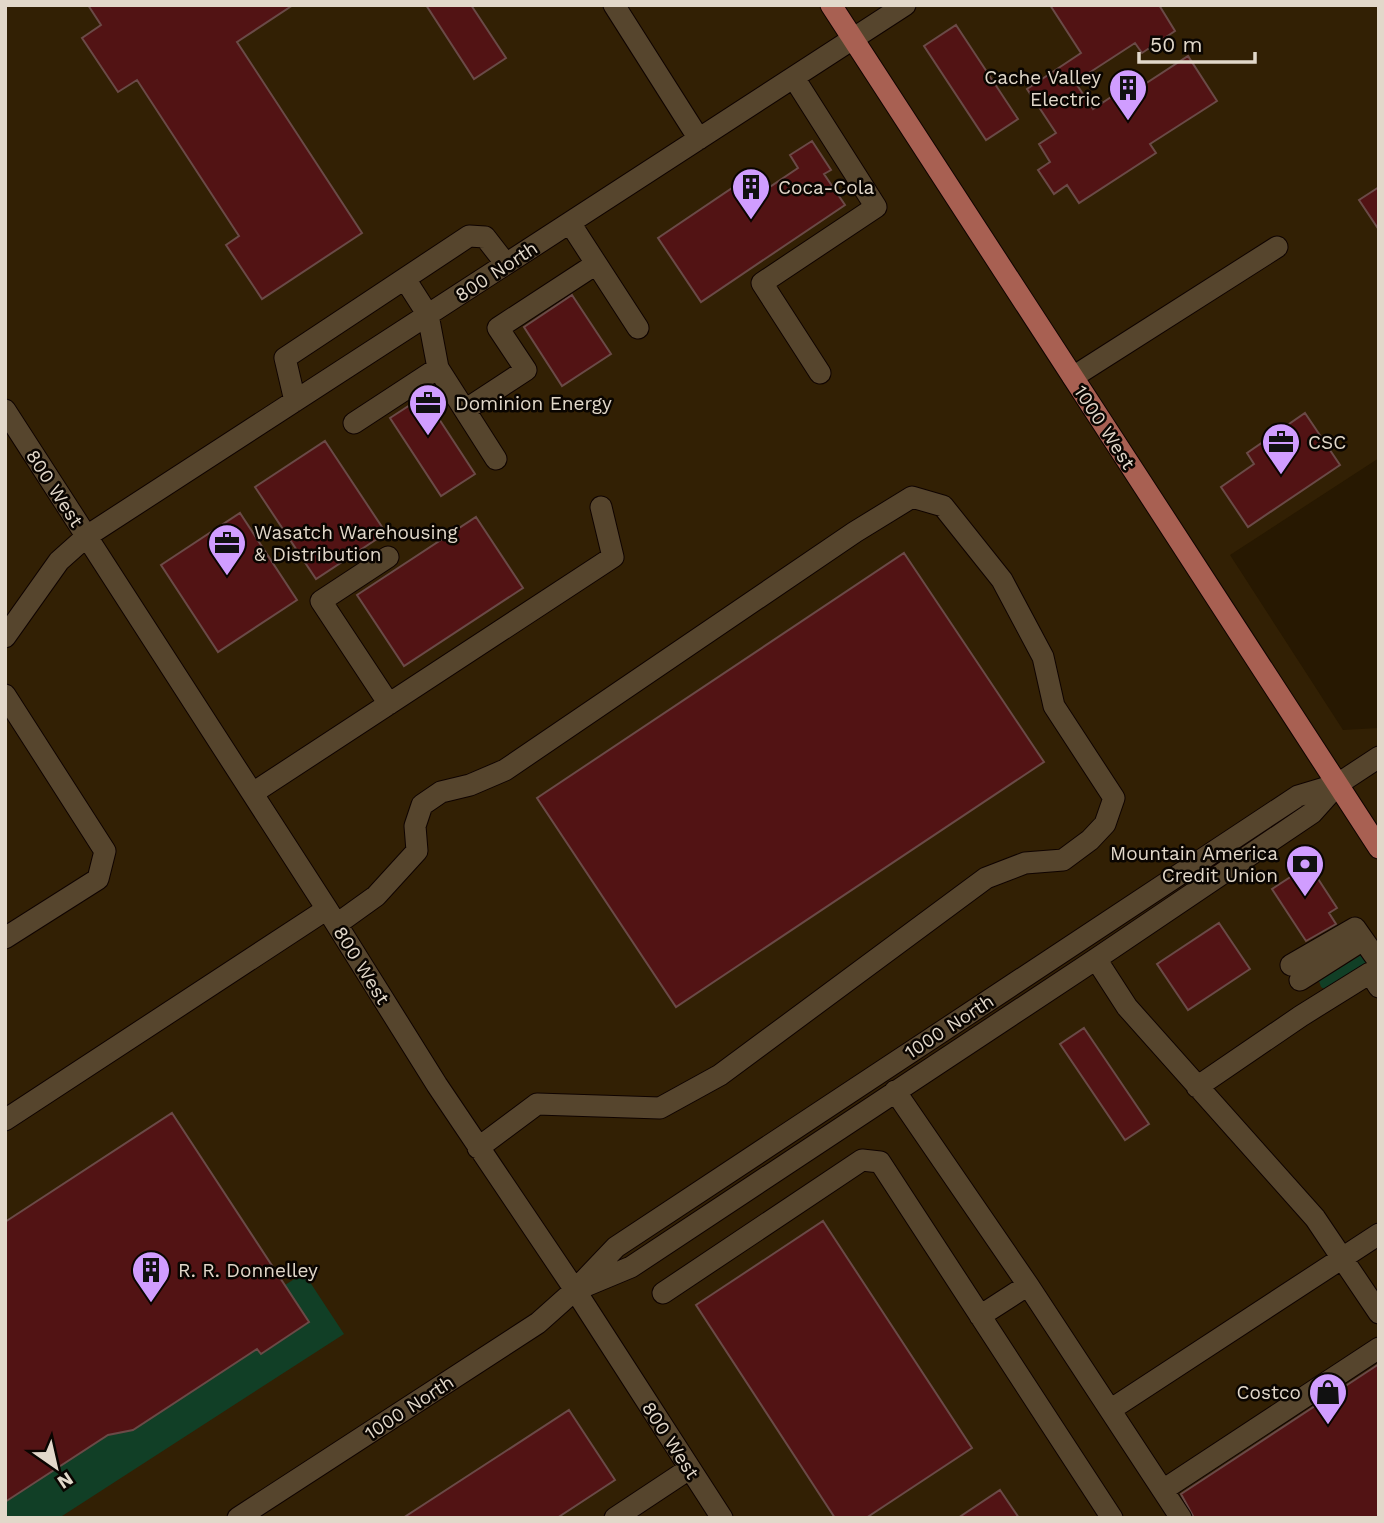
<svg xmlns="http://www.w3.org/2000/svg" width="1384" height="1523" font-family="'Work Sans',sans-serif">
<rect width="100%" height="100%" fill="#271801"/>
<path fill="#322004" d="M5,5H1379V458L1230,555L1343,730L1379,728V1518H5Z"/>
<path fill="#113f26" d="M1361,955L1366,962L1362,967L1326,990L1321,987L1319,981Z
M304,1273L344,1334L59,1518H5V1502L108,1435L133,1430L257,1349L261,1353L309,1323L285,1285Z"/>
<path fill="#521314" stroke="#6a4a47" stroke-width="2" d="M88,5H293L237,42L362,233L262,299L226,245L239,236L137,80L118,92L82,38L101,25Z
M426,5H471L506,58L474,79Z
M1050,5H1159L1175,31L1142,53L1135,43L1075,82L1093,109L1117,93L1122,99L1188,56L1217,101L1150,144L1156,153L1079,203L1067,185L1054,194L1038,170L1050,162L1039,144L1056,133L1027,89L1081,53Z
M956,25L1018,119L986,140L924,46Z
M812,141L831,170L824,174L845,205L701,302L658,238L744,180L755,197L798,168L790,155Z
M1379,187V230L1359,200Z
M572,295L611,354L562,386L524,327Z
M424,396L475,474L441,496L390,418Z
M1305,413L1340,465L1248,527L1221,487L1254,464L1247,453Z
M325,441L386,533L316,579L255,487Z
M240,513L297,600L218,652L161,565Z
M476,517L523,588L404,666L357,595Z
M904,553L1044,762L676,1007L537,798Z
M1309,865L1337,908L1329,913L1336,924L1306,941L1272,889Z
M1219,923L1250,969L1188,1010L1157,964Z
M1084,1028L1149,1124L1125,1140L1060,1044Z
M172,1113L309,1322L261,1354L257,1349L133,1430L108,1435L5,1502V1222Z
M823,1221L972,1448L866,1518H835L696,1305Z
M1379,1364V1518H1194L1181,1494Z
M569,1410L615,1480L557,1518H403Z
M1000,1490L1019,1518H958Z"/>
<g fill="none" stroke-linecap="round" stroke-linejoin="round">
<defs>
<path id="minor" d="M614,5L699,139
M794,78L876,207L762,283L820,373
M570,223L638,328
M405,279L428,315L438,368L496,459
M1073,377L1277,247
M295,401L285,358L469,236L485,237L506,264
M5,410L327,909L437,1085L575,1290L722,1518
M465,410L526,370L498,328L596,264
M354,423L438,368
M388,557L321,601L389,704
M5,637L59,561L87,536L905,5
M5,695L105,851L98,879L5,938
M253,793L613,557L601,507
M337,924L376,896L417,851L415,826L422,805L441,792L470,785L505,770L855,532L912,497L943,506L1002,580L1043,657L1054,706L1114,798L1105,824L1090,840L1063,860L1025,863L986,878L720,1075L660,1108L537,1104L478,1148
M1096,959L1127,1007L1315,1218L1379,1313
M1291,965L1355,928L1379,962
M1300,980L1363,940
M1197,1087L1301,1016L1370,973L1379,987
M895,1091L1028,1285L1181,1518
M5,1120L327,909
M583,1287L631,1267L1096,959L1312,813L1338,784L1379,757
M663,1293L862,1160L880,1162L1112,1518
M980,1316L1028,1285
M1110,1410L1379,1234
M1163,1490L1379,1348
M238,1518L538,1323L575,1290L616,1247L1298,796L1338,784
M615,1518L689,1469"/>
<path id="major" d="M831,5L1379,848"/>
</defs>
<use href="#minor" stroke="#0f0300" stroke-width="23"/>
<use href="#major" stroke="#0f0300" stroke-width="23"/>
<use href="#minor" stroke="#56452d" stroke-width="21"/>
<use href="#major" stroke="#a86052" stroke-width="21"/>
</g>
<defs>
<symbol id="building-pin" viewBox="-11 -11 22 30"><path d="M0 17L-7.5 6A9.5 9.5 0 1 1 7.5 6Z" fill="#d09dff" stroke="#0a0501"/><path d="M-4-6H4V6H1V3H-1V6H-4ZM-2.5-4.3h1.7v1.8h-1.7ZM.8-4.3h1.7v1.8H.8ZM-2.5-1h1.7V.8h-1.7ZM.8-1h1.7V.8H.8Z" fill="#111"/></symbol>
<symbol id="office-pin" viewBox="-11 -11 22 30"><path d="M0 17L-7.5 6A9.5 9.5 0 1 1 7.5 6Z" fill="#d09dff" stroke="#0a0501"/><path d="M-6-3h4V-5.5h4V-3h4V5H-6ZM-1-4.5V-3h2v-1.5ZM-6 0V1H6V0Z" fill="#111"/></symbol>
<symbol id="bank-pin" viewBox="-11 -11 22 30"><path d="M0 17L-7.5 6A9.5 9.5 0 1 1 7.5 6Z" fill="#d09dff" stroke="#0a0501"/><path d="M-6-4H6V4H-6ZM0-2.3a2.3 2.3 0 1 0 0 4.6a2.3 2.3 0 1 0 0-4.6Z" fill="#111"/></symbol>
<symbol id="shop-pin" viewBox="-11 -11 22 30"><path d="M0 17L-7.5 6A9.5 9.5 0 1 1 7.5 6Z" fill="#d09dff" stroke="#0a0501"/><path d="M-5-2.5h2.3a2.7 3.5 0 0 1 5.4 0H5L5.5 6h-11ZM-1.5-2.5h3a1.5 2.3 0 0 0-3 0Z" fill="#111"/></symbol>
</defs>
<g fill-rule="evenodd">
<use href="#building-pin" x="1106" y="66" width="44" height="60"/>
<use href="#building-pin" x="729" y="165" width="44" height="60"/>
<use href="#office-pin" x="406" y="381" width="44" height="60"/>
<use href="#office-pin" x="1259" y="420" width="44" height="60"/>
<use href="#office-pin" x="205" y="521" width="44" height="60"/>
<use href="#bank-pin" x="1283" y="842" width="44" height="60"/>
<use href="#building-pin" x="129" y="1248" width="44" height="60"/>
<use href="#shop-pin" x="1306" y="1370" width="44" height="60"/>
</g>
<g text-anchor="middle" stroke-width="5" stroke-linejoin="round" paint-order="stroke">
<g font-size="19" fill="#e2d8ca" stroke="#0a0501" text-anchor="start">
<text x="1101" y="84" text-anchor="end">Cache Valley<tspan x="1101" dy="22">Electric</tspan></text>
<text x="778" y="194">Coca-Cola</text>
<text x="455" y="410">Dominion Energy</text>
<text x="1308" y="449">CSC</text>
<text x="254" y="539">Wasatch Warehousing<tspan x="254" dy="22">&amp; Distribution</tspan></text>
<text x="1278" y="860" text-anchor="end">Mountain America<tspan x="1278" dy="22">Credit Union</tspan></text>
<text x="178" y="1277">R. R. Donnelley</text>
<text x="1301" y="1399" text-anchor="end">Costco</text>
</g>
<g font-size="19" fill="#e2d8ca" stroke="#0a0501">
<text transform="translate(496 271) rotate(-33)" y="7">800 North</text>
<text transform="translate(1105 427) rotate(57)" y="7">1000 West</text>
<text transform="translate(55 488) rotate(57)" y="7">800 West</text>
<text transform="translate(362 965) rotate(58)" y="7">800 West</text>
<text transform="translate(949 1026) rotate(-33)" y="7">1000 North</text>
<text transform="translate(409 1407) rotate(-33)" y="7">1000 North</text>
<text transform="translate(671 1440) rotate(57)" y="7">800 West</text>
</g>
</g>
<rect width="1384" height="1523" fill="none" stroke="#e2d8ca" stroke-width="14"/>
<g transform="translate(56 1467) rotate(146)" stroke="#0a0501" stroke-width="5" paint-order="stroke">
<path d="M0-5L12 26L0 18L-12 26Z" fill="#e2d8ca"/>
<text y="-10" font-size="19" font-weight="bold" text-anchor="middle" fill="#e2d8ca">N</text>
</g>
<path d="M1139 52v10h116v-10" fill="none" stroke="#e2d8ca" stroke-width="3.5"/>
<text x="1150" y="52" font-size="21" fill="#e2d8ca" stroke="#0a0501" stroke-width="5" paint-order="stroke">50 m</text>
</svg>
